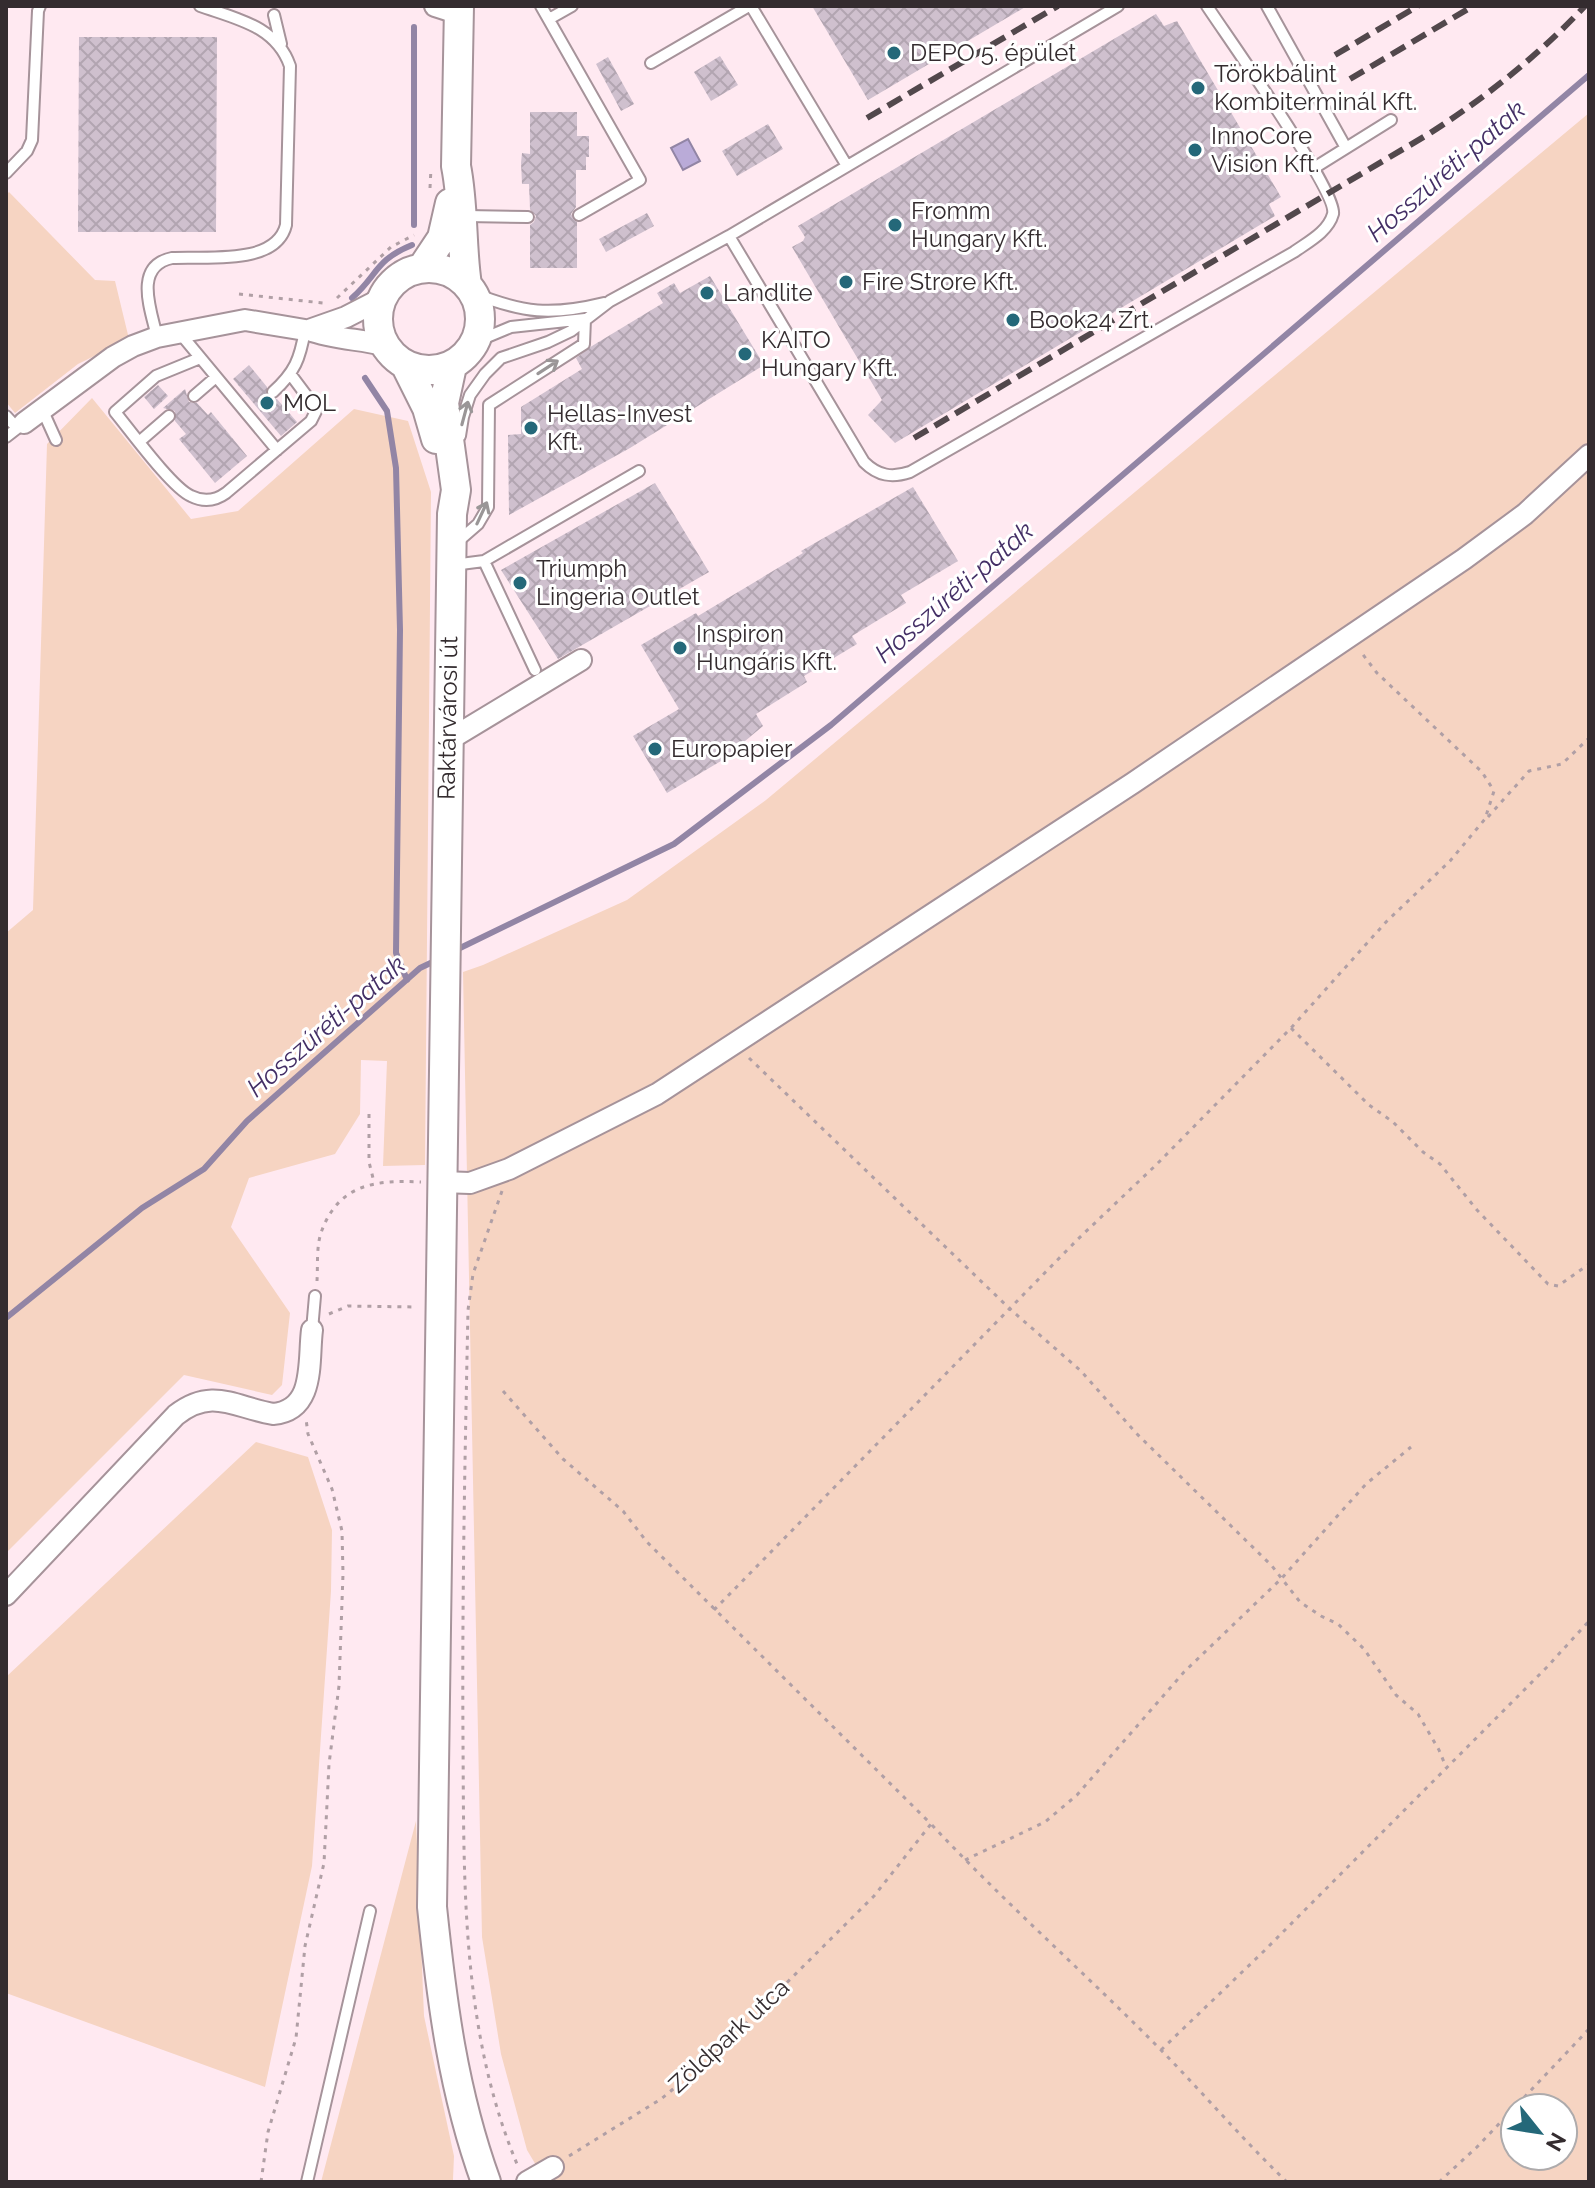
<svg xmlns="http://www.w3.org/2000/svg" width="1595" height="2188" font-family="Raleway,sans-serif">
<defs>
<pattern id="building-cross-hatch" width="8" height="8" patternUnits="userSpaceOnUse" patternTransform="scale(2)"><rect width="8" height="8" fill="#cfc0ce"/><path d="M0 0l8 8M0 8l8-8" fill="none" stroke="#b2a5b1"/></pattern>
</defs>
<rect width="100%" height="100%" fill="#ffe9f1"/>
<path fill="#f6d4c2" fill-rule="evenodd" d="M1589,113V2182H546L527,2150L501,2054L482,1937L463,972L483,965L627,900L766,800ZM1515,2108H1563V2156H1515Z
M9,192L95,280L115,281L129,339L78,364L15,413L6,402V195Z
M92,398L191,519L238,511L354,409L408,421L431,492L425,1165L383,1166L387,1061L361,1060L360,1114L335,1154L249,1178L231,1227L290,1313L282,1385L272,1395L184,1375L6,1553V933L33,910L47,444Z
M256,1442L308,1457L332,1530L331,1591L312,1866L265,2087L6,1993V1677Z
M416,1821L424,2016L454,2156L453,2179V2182H321Z"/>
<path fill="#baabd8" stroke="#9285a5" stroke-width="2" d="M688,139L700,161L683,170L671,148Z"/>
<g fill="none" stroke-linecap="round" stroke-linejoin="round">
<path stroke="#9285a5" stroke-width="6" d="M414,27V225
M352,298C378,275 375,260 412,245
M365,378L387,411L396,468L400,630L396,953L407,980
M456,950L674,844L831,725L1589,75
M6,1318L142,1208L204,1169L247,1121L420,968L439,959"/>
</g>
<path fill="url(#building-cross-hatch)" d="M812,6H1027L868,100Z
M1156,14L1164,26L1177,21L1281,197L1269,204L1275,216L895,443L868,415L882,400L792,247L803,241L805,237L798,226Z
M79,37H217L216,232H78Z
M720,56L738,85L711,101L694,72Z
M608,57L634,104L621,111L596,64Z
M530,112H577V136H589V157H586V170H576V207L571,214L577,222V268H530V225L534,222L536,216L530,209L529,184H522L521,163L522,153L530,154Z
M768,124L783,149L737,176L722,151Z
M647,213L654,226L606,252L599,239Z
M710,276L764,365L630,448L509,515L508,435L521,434V407L582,369L576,358L592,346L663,303L657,293L674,283L680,293Z
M249,365L267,387V397L277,399L297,422L281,436L233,379Z
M158,385L168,396L154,409L144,397Z
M185,389L189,402L197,403L208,415L211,412L247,456L215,483L179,439L186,434L175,421V411L163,408Z
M655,483L709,572L558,659L501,570Z
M913,487L958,561L901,595L906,603L852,636L857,644L804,676L807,682L756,714L763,726L721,761L667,793L633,736L679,709L641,645L696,613L698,616L803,553L801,551Z"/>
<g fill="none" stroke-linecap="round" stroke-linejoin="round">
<defs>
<path id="lane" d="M541,6L640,180L579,215
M751,6L847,166
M1267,6L1346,148
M274,15L281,44
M549,19L572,6
M651,63L749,6
M1314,168L1391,120
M6,173L27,151L32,140L38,11L40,6
M466,216L528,217
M729,236L864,462C878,476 892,478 910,472L1294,252C1308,242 1328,232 1333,214C1338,192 1226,35 1207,6
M473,293C523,313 551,316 604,303
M179,332L277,450
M157,337C151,310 133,266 172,258C206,256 276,266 286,225L290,66C276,26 237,19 200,6
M475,342L511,327L585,319
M200,358L156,376L115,412C130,430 172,488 191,496C203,502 215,501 226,493L311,421L316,411L315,407L291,375
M273,392C295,372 300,359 305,330H307
M194,396L216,377
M42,409L56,440
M6,416L17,428
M460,436L463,417L470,395L485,374L501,358L548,342L571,331L610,301L729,236L1118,6
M6,437L24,423
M139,442L169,416
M455,544L478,524L488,507L489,405L584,344L585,319
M484,561L535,670
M453,565L484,561L639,471
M312,1330L315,1296
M307,2182L370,1911"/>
<path id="street" d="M435,6L460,14
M309,330L346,317L381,299
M309,330C333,339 359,339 384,345
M24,423L113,357L133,346L157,337L245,320L305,330
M447,741L581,660
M441,1182L470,1183L509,1169L657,1094L1133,783L1464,559L1525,514L1589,455
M6,1595L176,1415C212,1387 234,1407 273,1414C316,1410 308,1361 312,1330
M527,2182L553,2167"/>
<path id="secondary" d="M459,6L456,166C464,206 461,246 467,285
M378 319a51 51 0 1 1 102 0a51 51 0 1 1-102 0Z
M422,268L442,238L450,203
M406,366L427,408L436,439
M452,366L444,403L456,490L452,514L432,1907C442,2003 453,2091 486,2182"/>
</defs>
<use href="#lane" stroke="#a6939a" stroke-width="14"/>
<use href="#street" stroke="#a6939a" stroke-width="24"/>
<use href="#secondary" stroke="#a6939a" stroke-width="32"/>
<path stroke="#b09fa5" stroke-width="3" stroke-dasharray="4 6" stroke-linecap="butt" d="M430,188L431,168
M239,294L323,303
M337,298L391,247L414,235
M1488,817L1529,771L1562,764L1589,738
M1291,1028L1369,1105L1393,1122L1423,1152L1440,1164L1477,1210L1548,1284L1558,1286L1589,1264
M749,1058L1010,1309L1081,1371L1136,1433L1272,1566L1300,1602L1321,1616L1338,1624L1364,1649L1396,1695L1418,1714L1439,1750L1446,1767
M369,1114V1162L374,1182
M502,1191L473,1274L468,1310C465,1454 462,1597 463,1740C464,1882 461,2030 517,2164
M317,1281C318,1265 316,1245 322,1230C340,1183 377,1180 421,1182
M329,1314L348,1306L416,1307
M503,1391L563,1459L623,1511L647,1542L931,1824L874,1896L711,2058L661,2099L569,2156
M714,1610L1078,1239L1156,1165L1291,1028L1386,922L1450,861L1485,819L1494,791L1482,772L1377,673L1361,652
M932,1825C1005,1903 1086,1974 1161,2050C1204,2094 1243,2140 1287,2182
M965,1860L1045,1822L1077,1795L1184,1672L1281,1579L1366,1484L1411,1447
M1161,2050L1263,1952L1547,1667L1589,1621
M261,2182L268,2132L296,2038L305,1946L324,1863L329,1764L339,1686L343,1574L342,1531L332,1489L308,1434L306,1419
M1439,2182L1477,2147L1589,2029"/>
<use href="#lane" stroke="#fff" stroke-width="10"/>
<use href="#street" stroke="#fff" stroke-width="20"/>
<use href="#secondary" stroke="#fff" stroke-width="28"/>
<path stroke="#52484c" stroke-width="6" stroke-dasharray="16 8" stroke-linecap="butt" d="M1335,55L1418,6
M1350,79L1473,6
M867,118L1058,6
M914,438L1427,135C1485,98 1538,56 1585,6"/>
</g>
<defs><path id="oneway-shaft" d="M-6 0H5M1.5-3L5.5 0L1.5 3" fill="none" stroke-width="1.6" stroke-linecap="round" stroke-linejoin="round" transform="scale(2)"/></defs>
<g stroke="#9a9697">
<use href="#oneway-shaft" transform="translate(548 367) rotate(-33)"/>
<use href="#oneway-shaft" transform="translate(465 413) rotate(-75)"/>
<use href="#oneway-shaft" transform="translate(482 513) rotate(-65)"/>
</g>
<g fill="#246879" stroke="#fff" stroke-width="3">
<circle cx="894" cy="53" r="8"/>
<circle cx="1198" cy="88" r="8"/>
<circle cx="1195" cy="150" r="8"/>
<circle cx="895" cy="225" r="8"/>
<circle cx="846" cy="282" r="8"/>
<circle cx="707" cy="293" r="8"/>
<circle cx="1013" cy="320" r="8"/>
<circle cx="745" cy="354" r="8"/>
<circle cx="267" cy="403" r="8"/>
<circle cx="531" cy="428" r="8"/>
<circle cx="520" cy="583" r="8"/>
<circle cx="680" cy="648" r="8"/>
<circle cx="655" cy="749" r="8"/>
</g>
<g text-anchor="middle" stroke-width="6" stroke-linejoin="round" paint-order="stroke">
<g font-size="24" fill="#342c2f" stroke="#fff" text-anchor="start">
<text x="910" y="61">DEPO 5. épület</text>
<text x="1214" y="82">Törökbálint<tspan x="1214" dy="28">Kombiterminál Kft.</tspan></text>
<text x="1211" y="144">InnoCore<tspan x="1211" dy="28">Vision Kft.</tspan></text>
<text x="911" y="219">Fromm<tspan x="911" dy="28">Hungary Kft.</tspan></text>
<text x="862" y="290">Fire Strore Kft.</text>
<text x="723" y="301">Landlite</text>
<text x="1029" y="328">Book24 Zrt.</text>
<text x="761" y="348">KAITO<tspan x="761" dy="28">Hungary Kft.</tspan></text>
<text x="283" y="411">MOL</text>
<text x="547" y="422">Hellas-Invest<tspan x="547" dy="28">Kft.</tspan></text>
<text x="536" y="577">Triumph<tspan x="536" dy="28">Lingeria Outlet</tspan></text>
<text x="696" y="642">Inspiron<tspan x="696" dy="28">Hungáris Kft.</tspan></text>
<text x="671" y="757">Europapier</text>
</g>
<g font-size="24" fill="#342c2f" stroke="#fff">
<text transform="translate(448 718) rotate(-89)" y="8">Raktárvárosi út</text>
<text transform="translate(729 2036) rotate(-43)" y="8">Zöldpark utca</text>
</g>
<g font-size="26" font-style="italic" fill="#432e65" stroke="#fff">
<text transform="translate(1446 171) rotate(-41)" y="9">Hosszúréti-patak</text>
<text transform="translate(954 592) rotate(-41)" y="9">Hosszúréti-patak</text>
<text transform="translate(326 1026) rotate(-41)" y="9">Hosszúréti-patak</text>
</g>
</g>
<rect width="1595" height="2188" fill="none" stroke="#342c2f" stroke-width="16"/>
<g transform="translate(1539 2132) rotate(120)"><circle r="38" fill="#ffffff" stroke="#aeabac" stroke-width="2"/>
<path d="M0-6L14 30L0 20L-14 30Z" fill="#246879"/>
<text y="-12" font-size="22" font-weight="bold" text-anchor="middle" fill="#342c2f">N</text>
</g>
</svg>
